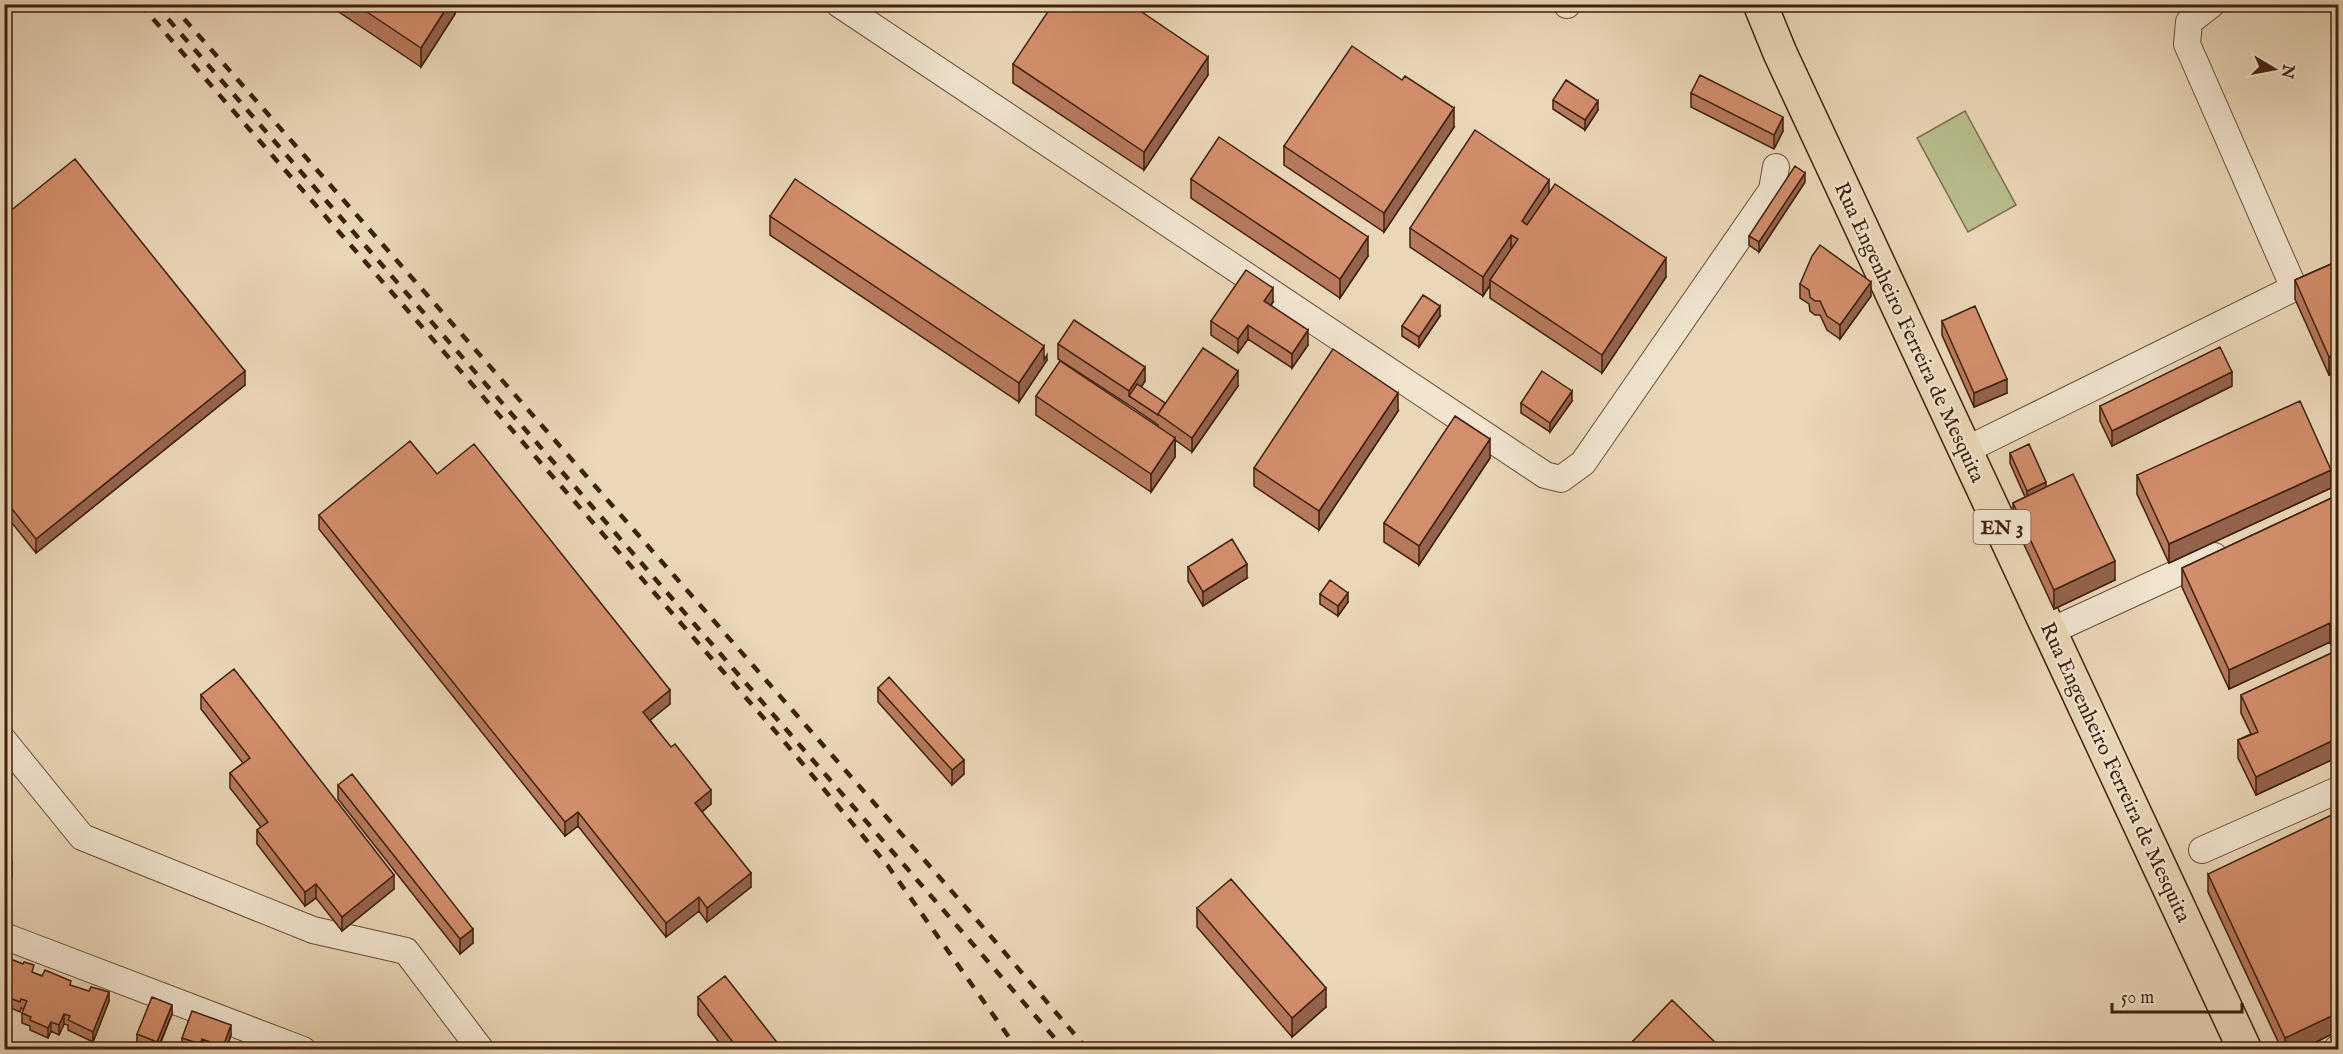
<svg xmlns="http://www.w3.org/2000/svg" width="2343" height="1054" font-family="'IM FELL English',serif">
<rect width="100%" height="100%" fill="#ead7b7"/>
<filter id="stains"><feTurbulence type="fractalNoise" baseFrequency=".00333" numOctaves="4"/><feColorMatrix values="0 0 0 0 .2 0 0 0 0 .09 0 0 0 0 .02 0 0 0 .5 -.17"/></filter>
<radialGradient id="worn" r=".72"><stop offset=".6" stop-color="#630" stop-opacity="0"/><stop offset="1" stop-color="#630" stop-opacity=".3"/></radialGradient>
<path fill="#b8be8d" stroke="#7c6e4d" stroke-width="1.5" d="M1965,111L2016,205L1968,232L1917,138Z"/>
<g fill="none" stroke-linecap="round" stroke-linejoin="round">
<defs>
<path id="minor" d="M839,4L1545,475L1561,479L1583,463L1772,190L1776,167
M1567,4V5
M1966,450L2294,288L2187,44L2189,22L2212,4
M2051,631L2214,556
M4,741L82,837L313,930L406,951L481,1050
M2202,850L2338,790
M4,936L303,1050
M2336,1050L2338,1048"/>
<path id="major" d="M1760,4L1780,53L2245,1050"/>
</defs>
<use href="#minor" stroke="#6a4d38" stroke-width="28"/>
<use href="#major" stroke="#401f0d" stroke-width="36"/>
<use href="#minor" stroke="#f1e5d0" stroke-width="26"/>
<use href="#major" stroke="#ead7b7" stroke-width="33"/>
<path stroke="#401f0d" stroke-width="4.5" stroke-dasharray="10 10" stroke-linecap="butt" d="M140,4L782,739L888,866L1018,1050
M155,4L1065,1050
M171,4L970,912L1088,1050"/>
</g>
<path fill="#b57a5c" stroke="#401f0d" stroke-width="1.5" d="M327,4H455V14L421,67Z
M1013,64L1208,75L1144,170L1013,83Z
M1691,93L1783,131L1774,149L1691,107Z
M1553,100L1598,110L1585,130L1553,109Z
M1454,127L1384,232L1284,165V146Z
M1191,179L1368,256L1340,298L1191,198Z
M1805,182L1759,252L1749,245V236Z
M1549,192L1666,277L1602,373L1490,298V285L1483,296L1410,247V228Z
M4,216L245,385L36,553L4,513Z
M770,216L1047,360L1019,402L770,235Z
M2338,261V371L2329,375L2295,299V280Z
M1800,284L1871,296L1840,339L1827,330L1820,315H1815L1810,311L1809,304L1800,298Z
M1273,302L1271,305L1308,345L1292,368L1248,339L1238,353L1211,335V321Z
M1440,316L1419,347L1402,336V326Z
M1942,321L2007,393L1974,407L1942,335Z
M1058,344L1145,381L1141,387L1165,403L1238,386L1192,452L1175,440V457L1151,492L1036,415V396L1158,427V425L1129,405L1058,359Z
M2232,386L2112,446L2100,421V406Z
M1572,401L1550,432L1521,413V403Z
M1398,411L1319,530L1254,486V468Z
M2010,453L2046,487L2115,580L2054,609L2013,521V503L2025,497L2010,463Z
M1490,458L1419,565L1384,542V523Z
M437,474L670,704L650,720L711,804L702,812L751,887L707,922L699,911L666,937L578,826L565,836L319,529V515Z
M2137,475L2331,488L2169,563L2137,494Z
M2338,495V757L2256,795L2238,758V740L2251,734L2241,713V695L2334,652L2330,642L2229,689L2182,587V568Z
M1188,567L1247,578L1203,606L1188,581Z
M1320,594L1348,602L1338,616L1320,604Z
M878,688L964,774L952,785L878,702Z
M201,695L394,889L342,931L316,898L305,906L257,844V830L261,827L230,788V773L243,763L201,709Z
M338,785L473,943L460,954L338,799Z
M2208,874L2338,1031L2300,1050H2282L2208,892Z
M1197,908L1326,1007L1292,1037L1197,927Z
M4,950L10,959L34,973L71,986L109,1001L93,1042L68,1030V1025L64,1024L59,1035L51,1031L48,1038L30,1030V1026L22,1023V1013L24,1009L21,1008L20,1012L4,1005Z
M698,997L783,1050H725L698,1015Z
M172,1014L158,1050H152L137,1043V1034Z
M231,1035L226,1050H204L202,1049L201,1050H187L182,1048V1038Z
M1633,1041L1723,1050H1633Z"/>
<path fill="#94634b" stroke="#401f0d" stroke-width="1.5" d="M449,4H455V14L421,67V48Z
M1208,57V75L1144,170V152Z
M1598,101V110L1585,130V120Z
M1454,108V127L1384,232V213Z
M1783,117V131L1774,149V135Z
M1805,173V182L1759,252V242Z
M1549,180V198L1522,239V221Z
M1511,235V253L1490,280V285L1483,296V277Z
M1368,237V256L1340,298V279Z
M1666,258V277L1602,373V355Z
M1871,282V296L1840,339V325Z
M1273,288V302L1264,315V301Z
M1440,306V316L1419,347V337Z
M1248,325V339L1238,353V339Z
M1308,330V345L1292,368V354Z
M1044,346V360L1047,355V360L1019,402V383Z
M2338,352V371L2329,375V357Z
M1145,367V381L1134,399L1129,396V391Z
M245,371V385L36,553V539Z
M1238,371V386L1192,452V438Z
M2232,372V386L2112,446V431Z
M2007,379V393L1974,407V393Z
M1572,391V401L1550,432V423Z
M1398,393V411L1319,530V511Z
M1175,438V457L1151,492V474Z
M1490,439V458L1419,565V546Z
M2331,470V488L2169,563V544Z
M2046,482V492L2027,501V491Z
M2115,561V580L2054,609V590Z
M1247,564V578L1203,606V592Z
M1348,593V602L1338,616V606Z
M2330,623V642L2229,689V670Z
M670,690V704L643,726V712Z
M2338,738V757L2256,795V777Z
M964,760V774L952,785V770Z
M711,790V804L695,817V803Z
M578,812V826L565,836V822Z
M12,862V876L4,893V879Z
M751,873V887L707,922V908Z
M394,875V889L342,931V917Z
M316,884V898L305,906V892Z
M699,897V911L666,937V923Z
M473,929V943L460,954V939Z
M1326,988V1007L1292,1037V1018Z
M109,992V1001L93,1042V1032Z
M172,1005V1014L157,1050V1042Z
M2338,1013V1031L2300,1050H2285V1038Z
M64,1014V1024L59,1035V1025Z
M51,1022V1031L48,1038V1028Z
M231,1025V1035L226,1050H223V1047Z
M202,1039L201,1050H200V1044Z"/>
<path fill="#d38e6b" stroke="#401f0d" stroke-width="1.5" d="M355,4H449L421,48Z
M1053,4H1130L1208,57L1144,152L1013,64Z
M1352,46L1402,80L1405,76L1454,108L1384,213L1284,146Z
M1700,75L1783,117L1774,135L1691,93Z
M1566,80L1598,101L1585,120L1553,100Z
M1475,130L1549,180L1522,221L1527,225L1555,184L1666,258L1602,355L1490,280L1518,239L1511,235L1483,277L1410,228Z
M1219,137L1368,237L1340,279L1191,179Z
M75,159L245,371L36,539L4,499V216Z
M1795,166L1805,173L1759,242L1749,236Z
M795,179L1044,346L1019,383L770,216Z
M1820,245L1871,282L1840,325L1827,316L1820,301H1815L1810,297L1809,290L1800,284L1812,256Z
M2338,261V352L2329,357L2295,280Z
M1246,270L1273,288L1264,301L1308,330L1292,354L1248,325L1238,339L1211,321Z
M1423,295L1440,306L1419,337L1402,326Z
M1975,306L2007,379L1974,393L1942,321Z
M1074,320L1145,367L1129,391L1058,344Z
M2220,347L2232,372L2112,431L2100,406Z
M1203,348L1238,371L1192,438L1158,414Z
M1333,349L1398,393L1319,511L1254,468Z
M1060,361L1175,438L1151,474L1036,396Z
M1542,371L1572,391L1550,423L1521,403Z
M1137,384L1165,403L1158,414V415L1129,396Z
M2300,401L2331,470L2169,544L2137,475Z
M1455,416L1490,439L1419,546L1384,523Z
M410,441L437,474L474,444L670,690L643,712L671,747L675,744L711,790L695,803L751,873L707,908L699,897L666,923L578,812L565,822L319,515Z
M2029,444L2046,482L2027,491L2010,453Z
M2073,474L2115,561L2054,590L2013,503Z
M2338,495V642L2330,623L2229,670L2182,568Z
M1232,539L1247,564L1203,592L1188,567Z
M1330,580L1348,593L1338,606L1320,594Z
M2338,650V738L2256,777L2238,740L2258,732L2241,695Z
M234,669L394,875L342,917L316,884L305,892L257,830L268,822L230,773L250,758L201,695Z
M889,677L964,760L952,770L878,688Z
M352,774L473,929L460,939L338,785Z
M2338,812V1013L2285,1038L2208,874Z
M4,859L12,862L4,879Z
M1231,879L1326,988L1292,1018L1197,908Z
M4,950L10,953L8,958L23,964L24,962L34,965L32,972L42,976L45,970L71,981L70,985L89,991L91,987L109,992L93,1032L68,1020L70,1016L64,1014L59,1025L51,1022L48,1028L30,1020L31,1017L22,1013L27,1001L21,999L20,1002L4,996Z
M725,976L783,1050H739L698,997Z
M152,997L172,1005L157,1042L137,1034Z
M1672,1000L1723,1050H1642L1633,1041Z
M192,1011L231,1025L223,1047L202,1039L200,1044L182,1038Z"/>
<g text-anchor="middle" stroke-width="4.5" stroke-linejoin="round" paint-order="stroke">
<rect fill="#f1e5d0" stroke="#755a48" stroke-width="1.5" x="1973.5" y="510" width="57" height="34" rx="4.5"/>
<g font-size="20" font-weight="bold" fill="#401f0d">
<text x="2002" y="534">EN 3</text>
</g>
<g font-size="21" fill="#401f0d" stroke="#f1e5d0">
<text transform="translate(1910 332) rotate(65)" y="7">Rua Engenheiro Ferreira de Mesquita</text>
<text transform="translate(2116 772) rotate(65)" y="7">Rua Engenheiro Ferreira de Mesquita</text>
</g>
</g>
<rect width="2343" height="1054" fill="none" stroke="#ead7b7" stroke-width="24"/>
<rect x="6" y="6" width="2331" height="1042" fill="none" stroke="#401f0d" stroke-width="3"/>
<rect x="12" y="12" width="2319" height="1030" fill="none" stroke="#401f0d" stroke-width="1.5"/>
<g transform="translate(2274 69) rotate(100)" stroke="#f1e5d0" stroke-width="4.5" paint-order="stroke">
<path d="M0-4.5L10 22L0 15L-10 22Z" fill="#401f0d"/>
<text y="-9" font-size="16" font-weight="bold" text-anchor="middle" fill="#401f0d">N</text>
</g>
<path d="M2112 1003v9h130v-9" fill="none" stroke="#401f0d" stroke-width="3"/>
<text x="2121" y="1003" font-size="18" fill="#401f0d" stroke="#f1e5d0" stroke-width="4.5" paint-order="stroke">50 m</text>
<rect width="100%" height="100%" filter="url(#stains)"/>
<rect width="100%" height="100%" fill="url(#worn)"/>
</svg>
